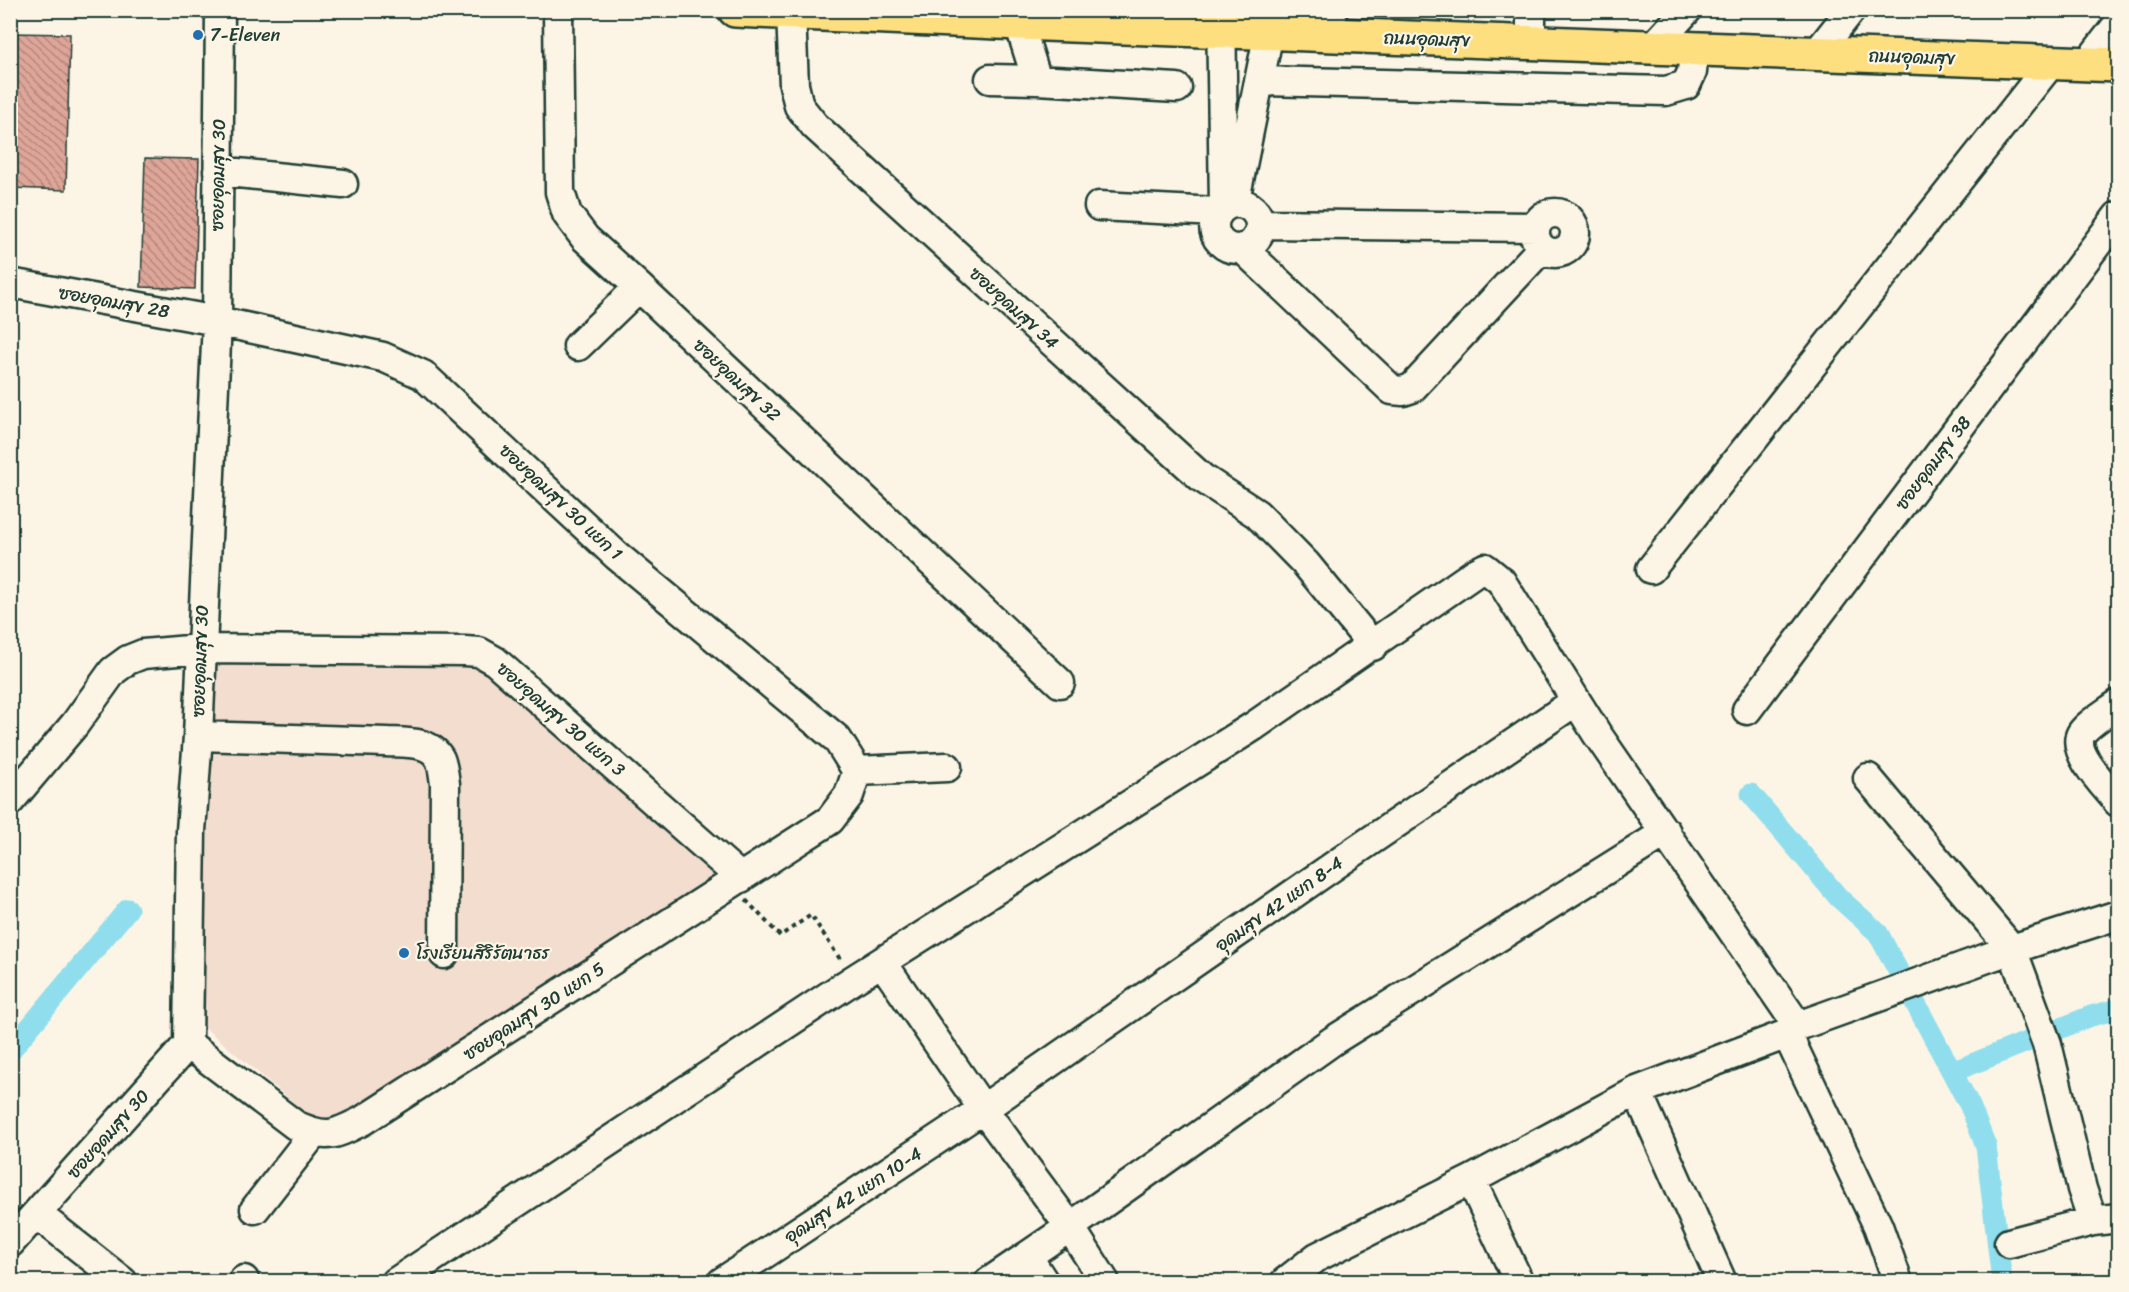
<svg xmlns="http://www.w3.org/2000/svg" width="2129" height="1292" font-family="Sriracha,'Playpen Sans Thai',sans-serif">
<defs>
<pattern id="building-back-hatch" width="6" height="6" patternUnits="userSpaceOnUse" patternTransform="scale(1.5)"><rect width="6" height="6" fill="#dea598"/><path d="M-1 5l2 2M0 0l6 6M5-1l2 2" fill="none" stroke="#b3887d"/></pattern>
</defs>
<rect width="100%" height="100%" fill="#fcf5e5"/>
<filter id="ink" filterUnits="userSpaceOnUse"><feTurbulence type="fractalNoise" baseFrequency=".0167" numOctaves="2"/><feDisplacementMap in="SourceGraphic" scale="12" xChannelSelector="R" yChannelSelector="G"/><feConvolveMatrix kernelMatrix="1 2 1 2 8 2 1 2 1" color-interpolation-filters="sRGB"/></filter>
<g filter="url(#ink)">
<path fill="#f3ddce" d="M224,659L479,660L721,873L718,883L323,1127L199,1023L208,834L212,674Z"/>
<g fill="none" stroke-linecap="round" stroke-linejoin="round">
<path stroke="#90deed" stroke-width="21" d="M1751,794L1839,898L1878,933L1970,1106L1986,1146L2002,1282
M10,1051L128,909
M1952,1072L2091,1016L2118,1009"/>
</g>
<path fill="url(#building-back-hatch)" stroke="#1f3d34" stroke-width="1.5" d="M10,33L70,34L66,190L10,188Z
M145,158L199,159L195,289L141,287Z"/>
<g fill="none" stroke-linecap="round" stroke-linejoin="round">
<defs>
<path id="minor" d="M558,10L560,192L567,214L585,238L639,287L1060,683
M1221,10L1224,206
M1531,10V43
M791,13L794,85L799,106L815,126L1202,478L1257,514L1306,564L1373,646
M1019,23L1037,80L1177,88
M1331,35L1332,10
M1652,48L1687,10
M1817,53L1851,10
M2087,64L2118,24
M990,79L1037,80
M1260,81L1666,91L1686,85L1692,72L1694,50
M218,171L343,184
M1236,195L1269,32
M1214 226a23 23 0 1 1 46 0a23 23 0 1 1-46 0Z
M1099,206L1217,212
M1535 233a20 20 0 1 1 40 0a20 20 0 1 1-40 0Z
M1260,224L1536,227
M1242,248L1392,390L1403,391L1412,388L1542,248
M10,283L217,321L383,357L423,375L616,555L837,739L857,771
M578,346L639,287
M1651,569L2051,63
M2118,704C2109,711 2087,724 2081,734C2071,753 2107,788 2118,802
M1747,710L2118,216
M198,736L386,742C404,743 430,740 440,759C443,766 444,776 445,784L444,954
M857,771L947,767
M1868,778L2012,949L2047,1044L2082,1189L2093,1221
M10,801L75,724L113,671L128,660L143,654L200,649L465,651L479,652L495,661L741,878
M882,962L983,1109L1070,1227L1105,1282
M1787,1034L1878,1226L1898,1282
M188,1044L295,1125C327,1139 332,1136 362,1121L830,820L849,795L857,771
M1637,1091L1722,1282
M1471,1180L1519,1282
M255,1209L314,1133
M37,1214L123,1282
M10,1243L188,1044L191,831L198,736L217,321L220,10
M2009,1243L2093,1221L2118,1218
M1027,1256L1044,1282
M244,1280L245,1282
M396,1282L853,980L1254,726L1475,573L1485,568L1501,581L1597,734L1798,1026
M722,1282L983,1109L1348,856L1576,701
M989,1282L1070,1227L1334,1040L1666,832
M1285,1282L1317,1257L1471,1180L1637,1091L1787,1034L1798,1026L2012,949L2118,915"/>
<path id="major" d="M735,10L1019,23L2118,65"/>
</defs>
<use href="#minor" stroke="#1f3d34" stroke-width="33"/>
<use href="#major" stroke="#1f3d34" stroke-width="38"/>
<path stroke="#1f3d34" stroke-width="4" stroke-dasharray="4.5 4.5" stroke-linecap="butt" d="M746,900L780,936L811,915L842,962"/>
<use href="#minor" stroke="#fcf5e5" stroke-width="28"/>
<use href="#major" stroke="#fedf80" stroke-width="33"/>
</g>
</g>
<g fill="#1f6fb2" stroke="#fcf5e5" stroke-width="2">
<circle cx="198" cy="35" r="6"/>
<circle cx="404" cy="953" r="6"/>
</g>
<g text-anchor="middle" stroke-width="4.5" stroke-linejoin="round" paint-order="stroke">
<g font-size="18" fill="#1f3d34" stroke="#fcf5e5" text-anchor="start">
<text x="210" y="41">7-Eleven</text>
<text x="416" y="959">โรงเรียนสิริรัตนาธร</text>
</g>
<g font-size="18" fill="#1f3d34" stroke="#fcf5e5">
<text transform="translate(1427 39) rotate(2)" y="6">ถนนอุดมสุข</text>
<text transform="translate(1912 57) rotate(2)" y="6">ถนนอุดมสุข</text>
<text transform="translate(218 175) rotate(-89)" y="6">ซอยอุดมสุข 30</text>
<text transform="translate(114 302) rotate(10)" y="6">ซอยอุดมสุข 28</text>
<text transform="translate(1014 308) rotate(42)" y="6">ซอยอุดมสุข 34</text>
<text transform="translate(737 380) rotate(43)" y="6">ซอยอุดมสุข 32</text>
<text transform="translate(1933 463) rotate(-53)" y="6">ซอยอุดมสุข 38</text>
<text transform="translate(561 502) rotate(43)" y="6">ซอยอุดมสุข 30 แยก 1</text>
<text transform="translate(200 661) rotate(-88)" y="6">ซอยอุดมสุข 30</text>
<text transform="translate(561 719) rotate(41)" y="6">ซอยอุดมสุข 30 แยก 3</text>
<text transform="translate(1279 904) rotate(-35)" y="6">อุดมสุข 42 แยก 8-4</text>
<text transform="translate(534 1011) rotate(-33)" y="6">ซอยอุดมสุข 30 แยก 5</text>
<text transform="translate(108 1134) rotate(-48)" y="6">ซอยอุดมสุข 30</text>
<text transform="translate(853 1195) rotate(-33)" y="6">อุดมสุข 42 แยก 10-4</text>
</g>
</g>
<rect width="2129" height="1292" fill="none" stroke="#fcf5e5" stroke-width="36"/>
<rect x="18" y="18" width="2093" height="1256" fill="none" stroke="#1f3d34" stroke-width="2" filter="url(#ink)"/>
</svg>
